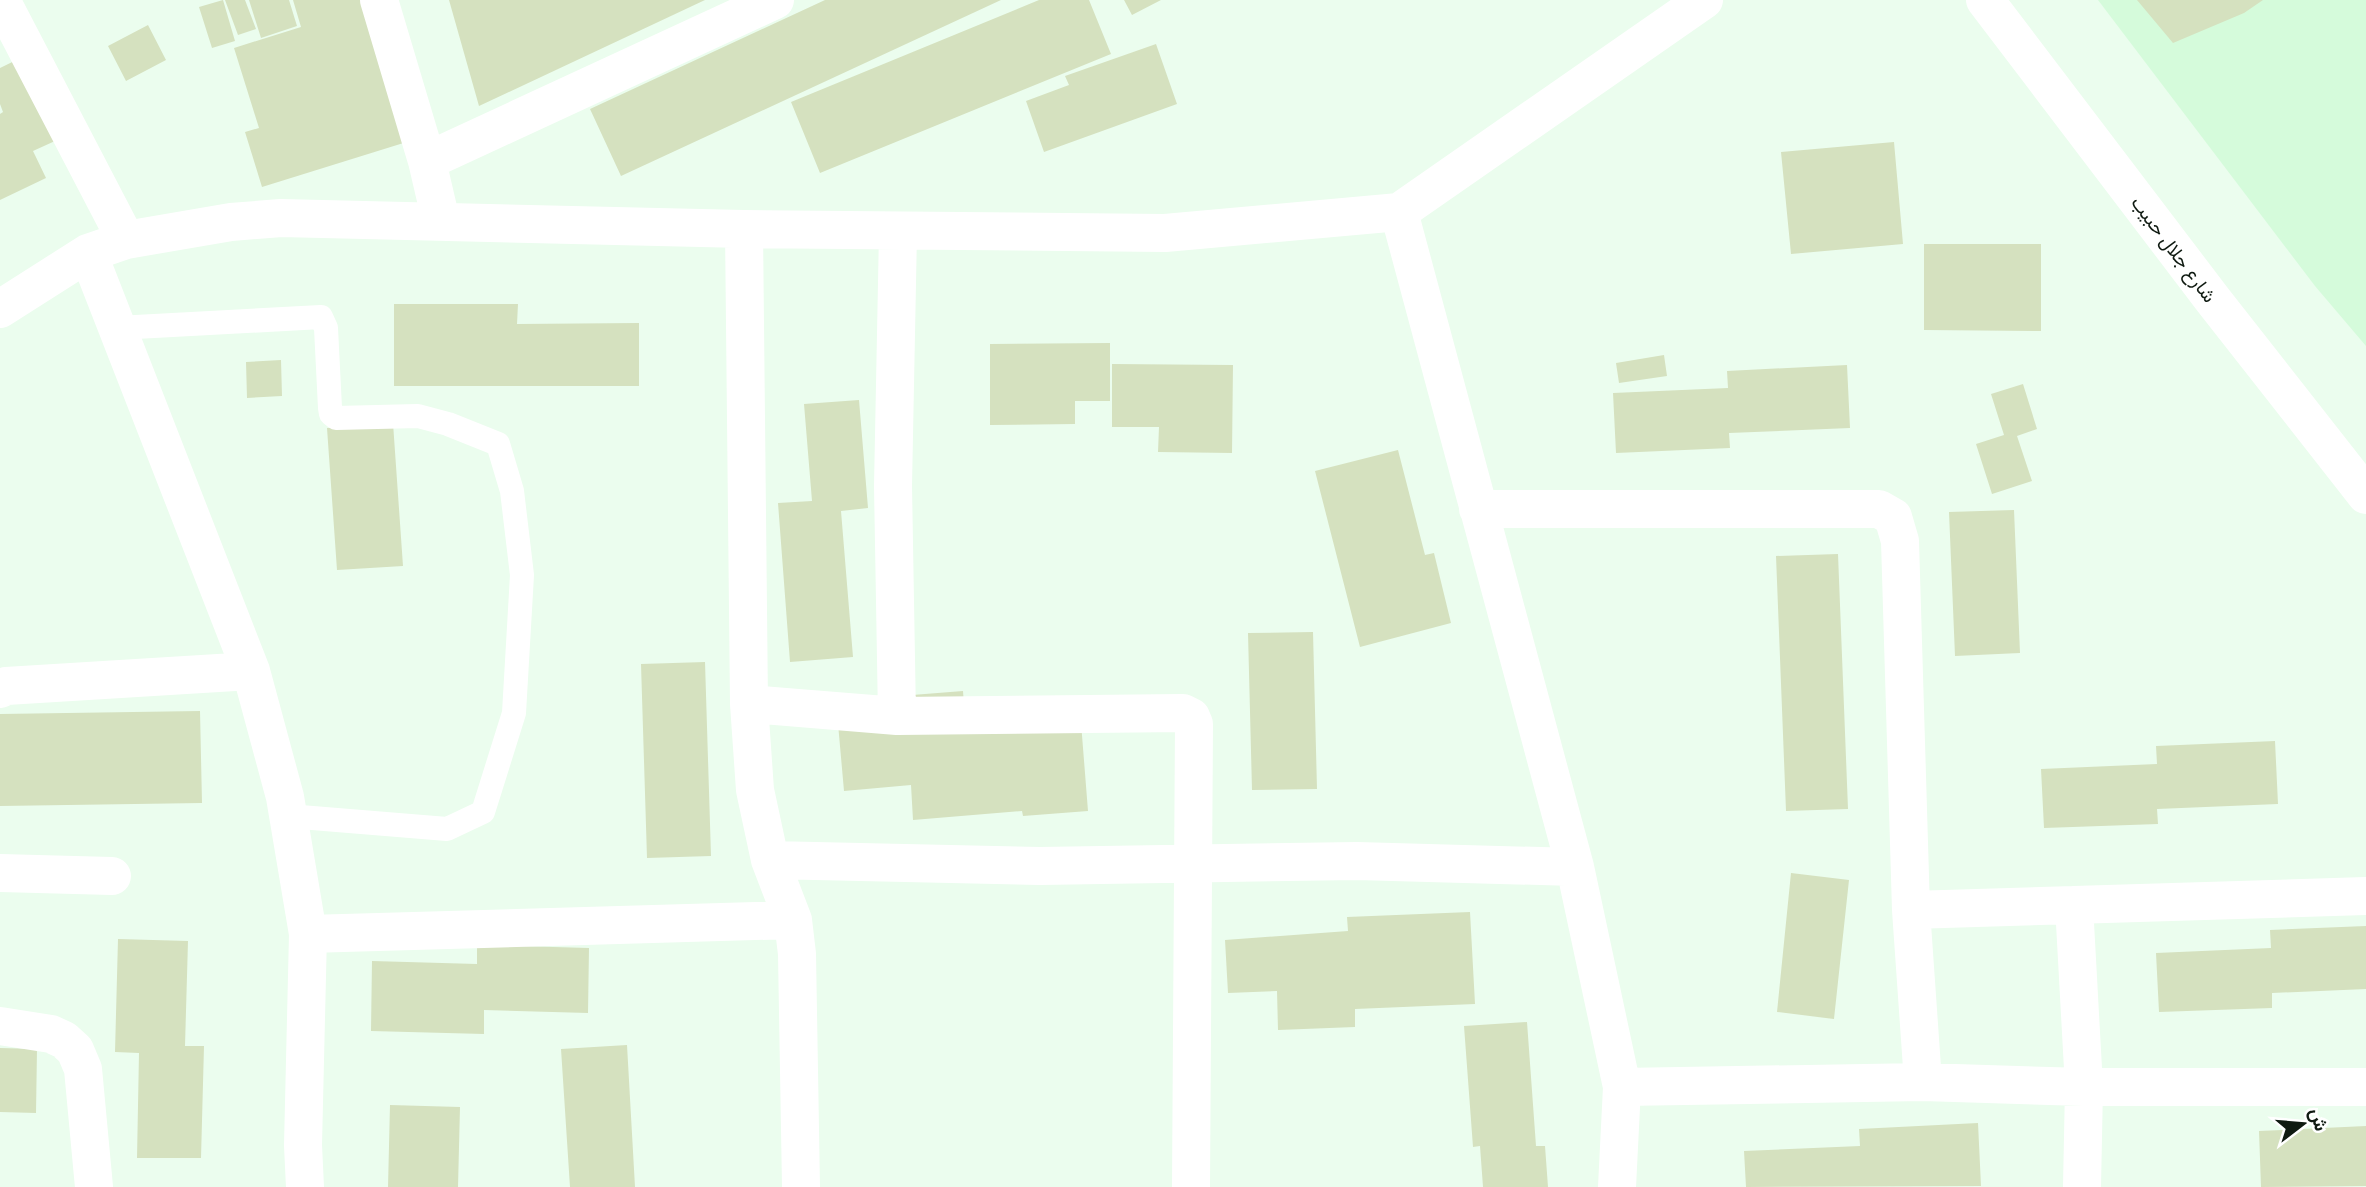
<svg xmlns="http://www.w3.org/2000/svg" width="2366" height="1187" font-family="'Roboto Condensed',Vazirmatn,sans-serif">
<rect width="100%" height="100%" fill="#ebfdee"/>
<path fill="#d5fbdb" d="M2098,0H2366V346L2315,286Z"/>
<path fill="#d5e1bf" d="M223,0L235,41L212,48L199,7Z
M225,0H245L256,29L238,35Z
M249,0H289L297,26L261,38Z
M293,0H384L426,136L262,187L245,132L259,128L234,48L301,27Z
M449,0H705L479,106Z
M825,0H1001L621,176L590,109Z
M1039,0H1089L1111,54L820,173L791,102Z
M1124,0H1161L1132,15Z
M2137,0H2263L2244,13L2173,43Z
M148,25L166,60L126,81L108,46Z
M1156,44L1177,104L1044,152L1026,101L1069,85L1065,76Z
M39,49L77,131L33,151L46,178L0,200V114L3,112L0,104V68Z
M1894,142L1903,244L1791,254L1781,152Z
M1924,244H2041V331L1924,330Z
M394,304H518L517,324L639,323V386H394Z
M1110,343V401H1075V424L990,425V344Z
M1664,355L1667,376L1619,383L1616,363Z
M281,360L282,396L247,398L246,362Z
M1112,364L1233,365L1232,453L1158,452L1159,427H1112Z
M1847,365L1850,428L1729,433L1730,448L1616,453L1613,393L1728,388L1727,371Z
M2023,384L2037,429L2017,436L2032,481L1992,494L1976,444L2004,435L1991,394Z
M859,400L868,508L841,511L853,657L790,662L778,503L812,501L804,404Z
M393,423L403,566L337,570L327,428Z
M1398,450L1425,555L1434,553L1451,623L1360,647L1315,471Z
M2014,510L2020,653L1955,656L1949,512Z
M1838,554L1848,809L1786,811L1776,556Z
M1313,632L1317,789L1252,790L1248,633Z
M705,662L711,856L647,858L641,664Z
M963,691L965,719L1080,710L1088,811L1023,816L1022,811L913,820L911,785L844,791L836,701Z
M200,711L202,803L0,806V714Z
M2275,741L2278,804L2157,809L2158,824L2044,828L2041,769L2157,764L2156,746Z
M1791,873L1849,880L1834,1019L1777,1012Z
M1470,912L1475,1004L1355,1009V1027L1278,1030L1277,991L1228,993L1225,940L1348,931L1347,917Z
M2366,926V989L2272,993V1008L2159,1012L2156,953L2271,948L2270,930Z
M118,939L188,941L185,1046H204L201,1158H137L139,1053L115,1052Z
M477,945L589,948L588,1013L484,1010V1034L371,1031L372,961L477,964Z
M1527,1022L1536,1146H1545L1548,1187H1483L1480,1146L1473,1147L1464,1026Z
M627,1045L635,1187H570L561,1049Z
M0,1048L37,1049L36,1113L0,1112Z
M390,1105L460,1107L458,1187H388Z
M1978,1123L1981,1186L1746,1187L1744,1151L1860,1146L1859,1129Z
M2366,1126V1186L2261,1187L2259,1131Z"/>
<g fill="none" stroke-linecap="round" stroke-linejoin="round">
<path stroke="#fff" stroke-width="24" d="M117,328L321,317L326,328L330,408L331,414L336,418L418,416L448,424L498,444L512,491L522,575L514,713L483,812L447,829L288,816"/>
<path stroke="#fff" stroke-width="38" d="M1,0L126,240
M379,0L427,161L441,221
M427,161L775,0
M1399,212L1575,867L1622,1087L1617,1187
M744,229L749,704L755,790L770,860L793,920L797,954L801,1187
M88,253L251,671L285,797L308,934L303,1145L305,1187
M0,309L88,253L126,240L231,222L281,218L744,229L1165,233L1399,212L1704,0
M1478,509H1879L1893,517L1900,541L1911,910L1923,1082
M0,689L6,686L251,671
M749,704L897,716L1183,713L1191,717L1194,724L1191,1187
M897,716L893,486L898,232
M770,860L1040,866L1357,861L1575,867
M0,873L112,876
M2074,905L2084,1087L2082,1187
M1911,910L2366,896
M308,934L793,920
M0,1026L51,1034L64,1040L75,1050L83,1069L94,1187
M1622,1087L1923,1082L2084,1087H2366"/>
<path stroke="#fff" stroke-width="38" d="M1985,0L2213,300L2366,495"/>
</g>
<g text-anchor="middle" stroke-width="5" stroke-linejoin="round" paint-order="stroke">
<g font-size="19" fill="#0f1a11" stroke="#fff">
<text transform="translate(2174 249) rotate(53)" y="7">شارع جلال حبيب</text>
</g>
</g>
<g transform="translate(2303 1124) rotate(74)" stroke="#ffffff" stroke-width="5" paint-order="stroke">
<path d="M0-5L12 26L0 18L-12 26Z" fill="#0f1a11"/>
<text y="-10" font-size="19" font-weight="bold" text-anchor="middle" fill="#0f1a11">ش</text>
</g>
</svg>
